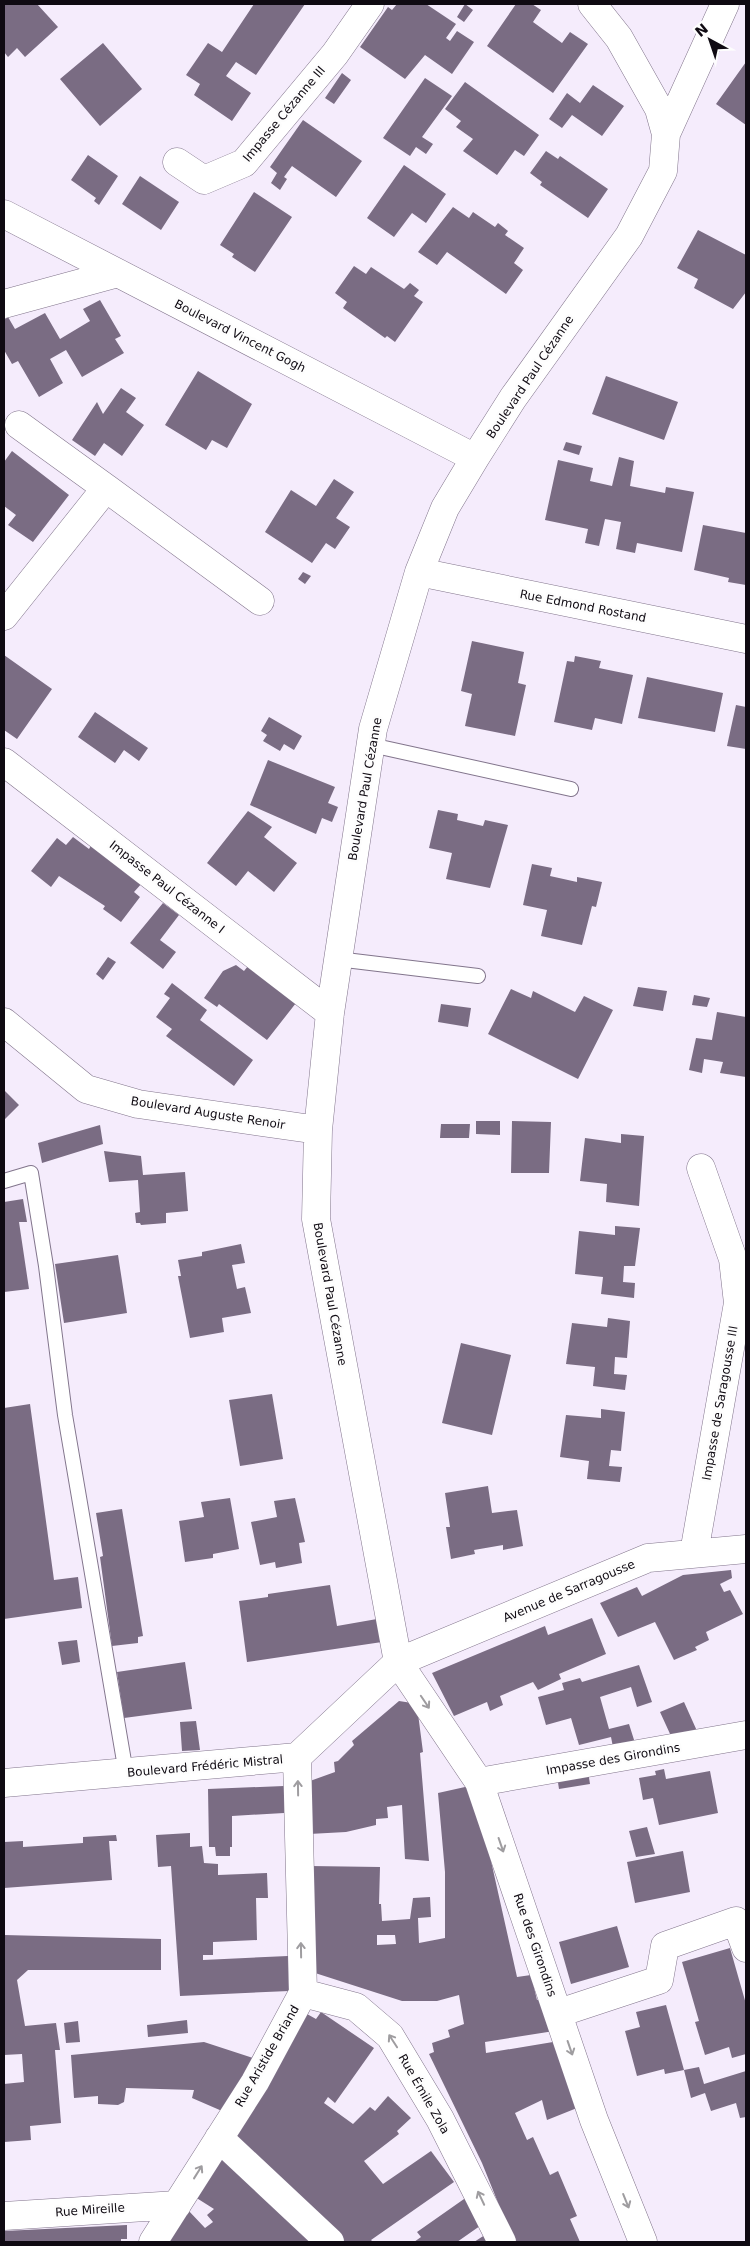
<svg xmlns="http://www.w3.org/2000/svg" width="750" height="2246" font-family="'DejaVu Sans',sans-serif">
<rect width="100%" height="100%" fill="#f5ecfc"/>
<path fill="#7a6c83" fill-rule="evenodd" d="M4,4H37L58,27L25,57L17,48L8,57L4,52Z
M254,4H305L256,75L236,62L226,76L251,93L232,121L194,95L200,84L186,75L208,43L222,52Z
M397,4H426L456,24L446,38L450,41L457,31L474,42L452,74L425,55L405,79L360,47L388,7L392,10Z
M465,4L473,10L464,22L457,17Z
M516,4H532L541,10L533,22L562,43L570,32L588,44L553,93L487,46Z
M103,43L142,89L100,126L60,79Z
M746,62V125L716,104Z
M342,73L351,80L334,104L325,98Z
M425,78L452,96L422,137L433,144L426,154L416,147L410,156L383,138Z
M465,82L539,135L524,156L515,150L497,175L463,151L473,139L456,127L461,121L445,109Z
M593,85L624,106L602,136L572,115L562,128L549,119L567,93L580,103Z
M303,120L362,161L336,197L292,166L284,177L287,179L280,190L271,183L277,173L270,167Z
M546,151L558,159L560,156L608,189L588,218L540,185L542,182L530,173Z
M88,155L118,176L99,205L94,201L96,198L71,180Z
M404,165L446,194L426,223L412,213L394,237L367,218Z
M140,176L179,202L161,230L122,204Z
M254,192L292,217L255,272L232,257L234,254L220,245Z
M453,207L469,218L473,212L495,227L498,223L508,231L505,235L524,248L514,263L523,270L506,294L447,252L437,265L418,252Z
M698,230L746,255V292L733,309L694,288L698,279L677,268Z
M354,266L366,274L371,267L404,289L410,283L419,290L414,296L423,302L395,342L387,336L385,338L343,308L347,302L335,293Z
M100,300L121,336L115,339L124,353L82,377L66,350L50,359L63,383L39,397L18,361L12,364L4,350V320L8,317L15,329L45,313L60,339L90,321L83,309Z
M198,371L252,404L227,448L212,440L206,450L165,425Z
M606,376L678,402L664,440L592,414Z
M121,388L136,398L126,412L144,425L122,456L104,443L95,456L72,440L97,402L103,414Z
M566,442L582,446L579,455L563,450Z
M12,451L69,495L33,542L8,525L16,515L4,506V462Z
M619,457L634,461L630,486L665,493L666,487L694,492L682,552L637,543L635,553L616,549L621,522L605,519L599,546L585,543L588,529L545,520L558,460L593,468L590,481L612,486Z
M334,479L354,492L336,518L350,527L335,549L326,543L312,563L265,532L291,490L316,506Z
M703,525L746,533V585L728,582L729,578L694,570Z
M303,572L311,576L305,584L298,579Z
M472,641L524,652L518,683L526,685L515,736L465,726L472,694L461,691Z
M4,655L52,689L17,739L4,730Z
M575,656L601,661L599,668L633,675L622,724L595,718L592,730L554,722L567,661L574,662Z
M647,677L723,693L715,732L638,718Z
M736,705L746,707V749L727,746Z
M95,712L148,748L139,761L124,750L115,763L78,737Z
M269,717L302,736L294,750L284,744L280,751L263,741L267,735L261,731Z
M268,760L335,787L328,803L338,807L332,822L322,818L316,834L250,805Z
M438,810L458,814L457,820L483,826L485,820L508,825L490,888L446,879L452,853L429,848Z
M248,811L272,827L264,837L297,863L274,892L248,871L236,886L207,863Z
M73,837L89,849L92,844L143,882L134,892L140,897L121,922L103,909L105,906L59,876L51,887L31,871L57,838L66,845Z
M532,864L552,868L550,876L577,882V877L602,882L596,907L592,906L582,945L541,936L547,910L523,905Z
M163,903L179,915L160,940L176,952L163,969L130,943Z
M108,957L116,962L103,980L96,974Z
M236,965L244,971L248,966L296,1003L267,1040L219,1004L217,1007L204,998L223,971Z
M172,983L207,1010L200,1020L253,1060L234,1086L166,1036L172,1029L156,1017L170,998L164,994Z
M638,987L667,991L663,1011L633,1006Z
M511,989L531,998L533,991L575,1012L584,996L613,1010L578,1079L488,1034Z
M694,995L710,998L707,1007L692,1005Z
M441,1004L471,1008L468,1027L438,1022Z
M717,1012L746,1017V1077L720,1073L723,1062L704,1059L702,1073L689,1070L696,1038L712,1040Z
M4,1090L19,1105L4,1120Z
M476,1121H500V1135L476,1134Z
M512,1121L551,1122L549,1173H511Z
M441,1124H470L469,1138H440Z
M100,1125L103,1144L42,1163L38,1143Z
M621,1134L644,1136L639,1206L606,1202L607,1184L580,1181L585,1138L621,1143Z
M104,1151L141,1156L143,1175L185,1172L188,1211L166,1213V1223L141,1225L140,1223H136L135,1213L140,1212L138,1180L109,1182Z
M23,1199L27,1222H19L29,1289L4,1292V1202Z
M615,1226L640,1228L635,1266H624L623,1282L635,1283L634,1298L601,1294L603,1277L575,1274L579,1231L615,1235Z
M241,1244L245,1263L232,1265L237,1289L245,1287L251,1313L222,1318L224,1332L190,1338L178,1276H181L178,1260L202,1256V1252Z
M118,1255L127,1313L64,1323L55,1264Z
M608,1318L630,1321L627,1358L615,1357L614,1374L627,1375L625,1390L593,1386L595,1367L566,1364L572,1323L607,1327Z
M461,1343L511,1355L492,1435L442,1423Z
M272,1394L283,1459L240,1466L229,1400Z
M30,1404L54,1580L78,1577L82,1608L4,1619V1408Z
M601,1409L625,1412L621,1451L611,1450L609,1466L622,1467L620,1482L587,1479L589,1461L560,1457L566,1415L601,1418Z
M488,1486L492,1513L517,1510L523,1546L503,1550V1545L474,1550L475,1554L451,1559L446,1527H450L445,1493Z
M230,1498L239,1549L213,1554V1558L185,1562L179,1521L204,1517L201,1502Z
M295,1498L305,1542L299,1543L302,1563L276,1568L275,1562L260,1565L251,1522L277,1517L274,1501Z
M122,1509L143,1636L138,1637V1643L112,1646L100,1557L103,1556L96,1513Z
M731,1570L732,1578L720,1584L724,1592L730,1590L743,1614L706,1632L709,1640L695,1647L697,1650L674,1660L655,1622L618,1637L600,1603L637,1587L642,1596L683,1575Z
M330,1585L337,1626L377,1619L382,1642L247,1662L239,1601L268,1597V1594Z
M592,1618L606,1654L559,1674L561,1679L538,1690L533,1682L500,1696L503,1705L490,1711L487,1702L454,1716L432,1673L545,1626L548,1635Z
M77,1640L80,1662L62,1665L58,1642Z
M185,1662L192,1709L124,1718L117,1672Z
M639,1665L652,1702L637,1707L631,1687L600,1697L609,1729L629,1724L635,1743L613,1747L611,1737L579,1745L571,1718L546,1725L538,1697L564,1690L562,1683L580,1678L582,1682Z
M399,1701L412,1703L417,1706L423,1752L420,1753L429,1861L405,1859L402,1805L387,1807L388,1818L376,1819V1825L346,1832L309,1834L310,1781L335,1772L334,1762L338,1761L354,1745L352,1741Z
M684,1702L697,1731L671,1736L660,1712Z
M196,1721L200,1750L182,1751L180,1722Z
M664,1769L666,1779L710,1771L718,1813L659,1825L653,1798L643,1800L639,1778L656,1775L655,1771Z
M588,1771L590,1784L559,1789L557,1776Z
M474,1785L517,1977L531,1975L537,2000L541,1999L554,2031L485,2042L486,2053L553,2042L577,2108L547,2120L542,2100L515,2113L527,2140L533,2137L550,2175L558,2171L577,2216L570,2219L580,2242H514L482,2163L429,2054L434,2052L432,2043L450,2037L448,2030L464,2024L459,1995L437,2001H402L312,1972L310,1866L380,1867L379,1904H381L382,1921L410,1919L413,1898L430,1897L431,1917L418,1918L419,1943L445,1938V1872L438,1793ZM377,1935H395L396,1944L377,1945Z
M284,1786V1813L232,1816V1847H230V1856H216L215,1847H209L208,1789Z
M647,1827L655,1854L636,1857L629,1831Z
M190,1833V1847L202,1846L204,1863L218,1864V1875L267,1873L268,1898H256L257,1940L213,1942V1955H203V1960L288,1956L289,1991L180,1996L171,1866L158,1867L156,1835Z
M116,1835L117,1841H109L112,1880L4,1888V1842L23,1841V1847L83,1843V1837Z
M683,1851L690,1892L635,1903L627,1862Z
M617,1926L629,1967L571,1984L559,1942Z
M4,1935L161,1939V1970H28L17,1980L25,2026L56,2023L60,2050H55L61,2123L30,2126L31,2140L4,2142V2084L24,2082L22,2054L4,2055Z
M730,1948L746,2004V2054L732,2058L729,2047L705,2055L695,2022L699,2021L682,1962Z
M666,2005L684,2070L665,2074L664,2069L637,2076L625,2031L640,2027L636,2012Z
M321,2012L374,2048L335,2103L328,2097L324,2103L353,2124L370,2107L375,2111L388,2096L411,2118L397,2131L399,2134L364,2161L383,2184L431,2151L454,2182L371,2240L373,2242H338L231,2138L307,2014L316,2019Z
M187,2020L188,2033L148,2037L147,2025Z
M78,2021L80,2042L66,2043L64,2023Z
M204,2042L253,2058L222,2111L192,2098L194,2090L126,2088L124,2102L118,2105L98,2104V2096L74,2098L71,2055Z
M699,2067L704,2084L746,2071V2117L740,2118L736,2103L711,2111L705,2093L691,2098L684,2070Z
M224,2153L317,2242H168L187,2209L205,2228L213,2222L207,2215L214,2209L195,2197Z
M474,2192L487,2221L457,2242H414L421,2237L417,2232Z
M127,2225V2239H121V2242H4V2231Z
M491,2231L496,2242H474Z"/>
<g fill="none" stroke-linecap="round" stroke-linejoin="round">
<defs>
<path id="service" d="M371,745L571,789
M337,959L478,976
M4,1181L31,1173L46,1266L65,1415L126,1773"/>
<path id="minor" d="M592,4L619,38L659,109L666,134L663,171L629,236L513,398L475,458L445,508L419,572L373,729L330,1013L318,1130L316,1219L398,1662L479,1782L594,2120L643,2242
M666,134L725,4
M177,162L204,180L244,163L335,54L370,4
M4,214L475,458
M4,304L118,273
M106,488L260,601
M419,572L746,639
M4,616L106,488L19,425
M4,762L330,1013
M4,1022L86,1089L138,1104L318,1130
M694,1553L738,1303L733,1259L701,1168
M479,1782L746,1735
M4,1783L297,1757L398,1662L648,1558L746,1549
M303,1993L356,2007L390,2036L440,2119L502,2242
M559,2013L659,1980L665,1946L736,1921L746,1948
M219,2138L330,2242
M4,2216L177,2205
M153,2242L255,2082L303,1993L297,1757"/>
</defs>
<use href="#service" stroke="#82758c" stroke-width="16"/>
<use href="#minor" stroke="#82758c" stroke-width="29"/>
<use href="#service" stroke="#fff" stroke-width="14"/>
<use href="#minor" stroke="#fff" stroke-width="28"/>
</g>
<defs><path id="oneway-shaft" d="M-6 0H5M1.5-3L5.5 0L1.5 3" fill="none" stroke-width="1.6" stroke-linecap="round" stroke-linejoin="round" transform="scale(1.25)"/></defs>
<g stroke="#9f9da0">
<use href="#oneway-shaft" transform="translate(425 1702) rotate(56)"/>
<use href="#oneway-shaft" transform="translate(298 1788) rotate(-91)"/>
<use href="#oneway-shaft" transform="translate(501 1845) rotate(71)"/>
<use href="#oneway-shaft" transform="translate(301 1950) rotate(-91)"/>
<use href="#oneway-shaft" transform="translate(393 2041) rotate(-123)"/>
<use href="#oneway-shaft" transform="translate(570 2048) rotate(71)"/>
<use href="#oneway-shaft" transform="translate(198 2172) rotate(-58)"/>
<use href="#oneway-shaft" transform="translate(481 2198) rotate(-115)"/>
<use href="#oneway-shaft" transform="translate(626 2201) rotate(68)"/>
</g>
<g text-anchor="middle" stroke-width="5" stroke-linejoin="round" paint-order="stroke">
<g font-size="12" fill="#0f0a12" stroke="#fdfdfd">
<text transform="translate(284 114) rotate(-50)" y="4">Impasse Cézanne III</text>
<text transform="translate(240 336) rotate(27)" y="4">Boulevard Vincent Gogh</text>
<text transform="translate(530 377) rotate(-56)" y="4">Boulevard Paul Cézanne</text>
<text transform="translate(583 606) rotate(11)" y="4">Rue Edmond Rostand</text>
<text transform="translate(365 789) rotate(-80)" y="4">Boulevard Paul Cézanne</text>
<text transform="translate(167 887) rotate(38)" y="4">Impasse Paul Cézanne I</text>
<text transform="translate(208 1113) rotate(9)" y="4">Boulevard Auguste Renoir</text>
<text transform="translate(330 1294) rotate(80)" y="4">Boulevard Paul Cézanne</text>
<text transform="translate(720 1403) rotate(-80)" y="4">Impasse de Saragousse III</text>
<text transform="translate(569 1591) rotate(-23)" y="4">Avenue de Sarragousse</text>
<text transform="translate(613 1759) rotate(-10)" y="4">Impasse des Girondins</text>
<text transform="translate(205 1766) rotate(-5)" y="4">Boulevard Frédéric Mistral</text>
<text transform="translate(535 1945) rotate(71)" y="4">Rue des Girondins</text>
<text transform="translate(267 2056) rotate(-60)" y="4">Rue Aristide Briand</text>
<text transform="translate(424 2094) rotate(60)" y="4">Rue Émile Zola</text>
<text transform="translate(90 2210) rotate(-4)" y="4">Rue Mireille</text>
</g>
</g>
<rect width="750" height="2246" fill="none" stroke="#0f0a12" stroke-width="10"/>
<g transform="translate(710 40) rotate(320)" stroke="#fdfdfd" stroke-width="4" paint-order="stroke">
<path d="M0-4L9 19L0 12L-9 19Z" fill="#0f0a12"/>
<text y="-8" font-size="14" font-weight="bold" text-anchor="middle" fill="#0f0a12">N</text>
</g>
</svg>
